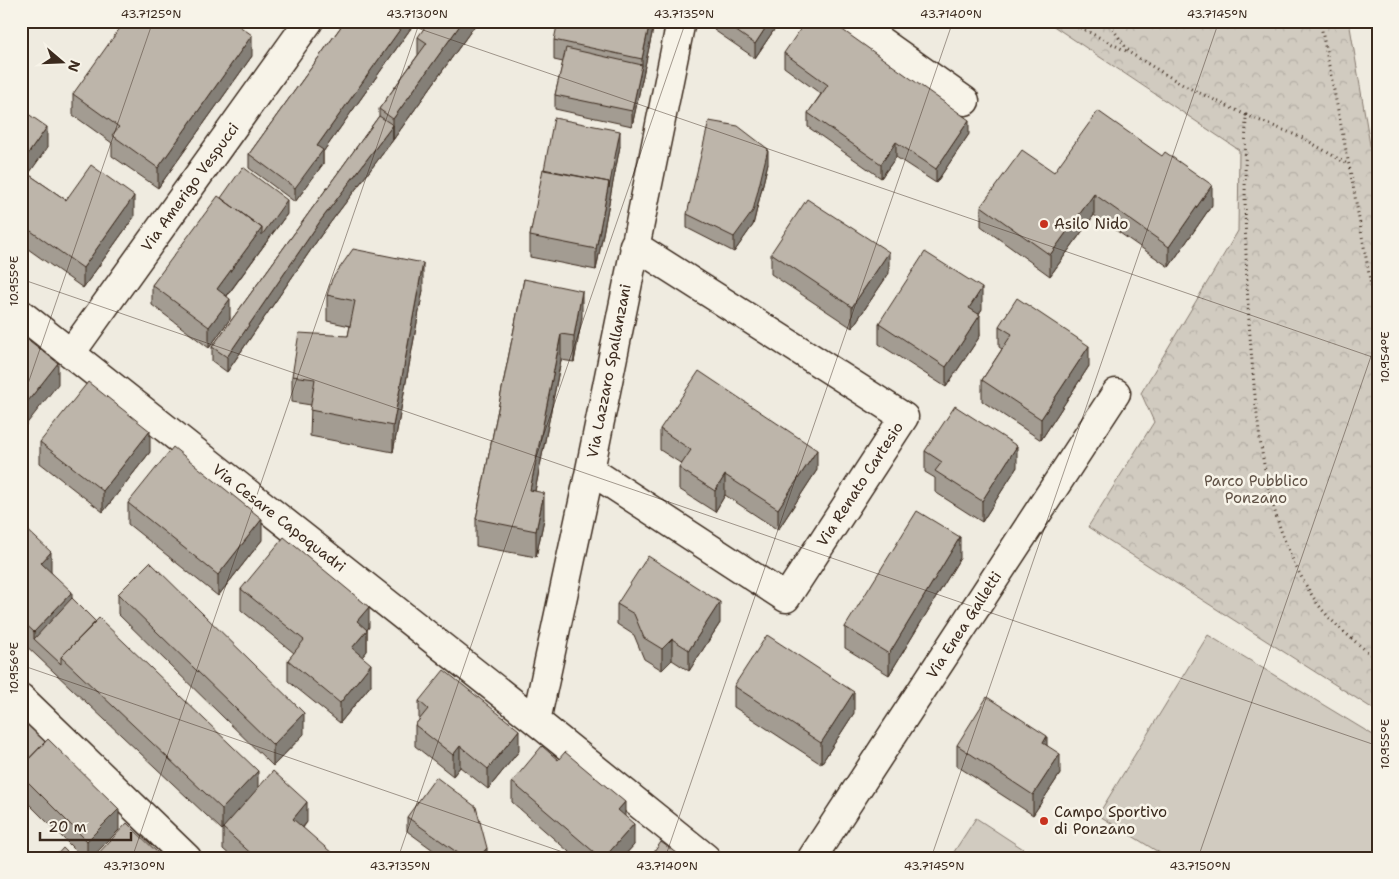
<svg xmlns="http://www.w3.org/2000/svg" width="1399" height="879" font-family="'Shantell Sans',sans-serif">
<defs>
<pattern id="park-crowns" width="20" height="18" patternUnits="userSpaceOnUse" patternTransform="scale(1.25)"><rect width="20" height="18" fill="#d1cbc0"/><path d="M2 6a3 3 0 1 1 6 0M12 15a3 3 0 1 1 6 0" fill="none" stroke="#b4aea5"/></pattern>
</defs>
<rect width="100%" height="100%" fill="#efebe0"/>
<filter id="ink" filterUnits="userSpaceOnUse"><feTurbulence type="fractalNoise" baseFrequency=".02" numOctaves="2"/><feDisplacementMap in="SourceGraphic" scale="10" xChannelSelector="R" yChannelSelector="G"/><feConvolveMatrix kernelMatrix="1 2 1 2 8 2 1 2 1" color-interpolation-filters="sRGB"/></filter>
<g filter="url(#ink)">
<path fill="url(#park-crowns)" stroke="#867a6f" d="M1051,21H1349L1374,168L1378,169V712L1088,527L1154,422L1141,393L1238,231L1239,150L1049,23Z"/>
<path fill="#d1cbc0" stroke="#867a6f" d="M1208,635L1378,738V858H1168L1098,815Z
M976,818L1037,858H950Z"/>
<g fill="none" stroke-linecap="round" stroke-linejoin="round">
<defs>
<path id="street" d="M852,21L965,101
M21,314L536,721L706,858
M71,353L309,21
M590,470L786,598L904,417L634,245
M21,698L187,858
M536,721L590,470L681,21
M812,858L1116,393"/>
</defs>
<use href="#street" stroke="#3b2a1e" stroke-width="31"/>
<path stroke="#3b2a1e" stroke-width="3" stroke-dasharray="1 4" stroke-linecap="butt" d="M1067,21L1128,52
M1107,21L1130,53L1183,85L1246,115C1244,197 1245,280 1252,361C1259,447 1267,526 1315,600C1331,624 1357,642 1378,661
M1320,21L1352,180L1374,302L1378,314
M1246,115L1303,138L1349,165"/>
<use href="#street" stroke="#f7f3e8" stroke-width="28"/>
</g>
<path fill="#a39c92" stroke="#3b2a1e" d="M345,21H416L323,152V164L295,202L249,168V154Z
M478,21L393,140L321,235L227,372L212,361V347L379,116V109L418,55V37Z
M653,21V29L632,126L555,109V95L563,62L554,60V40Z
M714,21H780L755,58L714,30Z
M784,53L969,134L936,183L896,157L881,178L808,127V113L821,94L784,67Z
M252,56L158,188L112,156V143L73,115V94Z
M21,109L47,148L28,174L66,200L134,217L83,288L21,244Z
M620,146L596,270L530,257V236L544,170Z
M768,163L753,225L734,252L687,228V214Z
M1054,172L1212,205L1169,267L1094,215L1050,276L981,226V206Z
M221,198L287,214L227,296L230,319L209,348L152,305V285Z
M771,253L889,273L852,328L771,274Z
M524,279L582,317L574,362L561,360L535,491L544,519L536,557L476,546V519Z
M423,290L393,452L310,436L311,405L292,402V376L348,336L350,326L327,321V295Z
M982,309L979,314L980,336L946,387L879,344V323Z
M999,326L1089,366L1041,440L982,401V380L1002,349L999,347Z
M660,429L817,470L778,530L725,495L715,512L679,489V468L682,464L660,450Z
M40,442L150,452L103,512L40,463Z
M925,451L1017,467L982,522L935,492V478L925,472Z
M128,503L262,540L218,596L128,524Z
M21,524L51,572L72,598L258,789L307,822L303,828L333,858H233L223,849V828L222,830L21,641Z
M960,558L889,675L845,648V627Z
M241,589L369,627L367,630V651L362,657L371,685L340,723L288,681V660L294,653L241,610Z
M118,594L304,734L273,766L118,614Z
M617,604L720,623L689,671L672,660L662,670L644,659L634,635L617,624Z
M734,686L854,713L821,764L734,707Z
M419,701L519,751L488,789L460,767L453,776L415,746V725L419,720Z
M21,719L119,830L91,858H83L21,796Z
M957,745H1047L1060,774L1033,815L957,766Z
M512,782L625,816L634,845L622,858H576L512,802Z
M407,817L487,858H444L407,831Z"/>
<path fill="#847f77" stroke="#3b2a1e" d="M406,21H416L323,152V164L295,202V188L317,146Z
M463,21H478L393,140V119Z
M650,21H653V29L632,126V111L642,65V59Z
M770,21H780L755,58V44Z
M252,35V56L158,188V168Z
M969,120V134L936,183V169Z
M393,125V140L321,235L227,372V357L321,220Z
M47,127V148L21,185V164Z
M620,131V146L596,270V249L609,182Z
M896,142V157L881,178V164Z
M768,149V163L753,225L734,252V237Z
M1212,185V205L1169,267V247Z
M1094,194V215L1050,276V255Z
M134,196V217L83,288V268Z
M287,200V214L217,309V289L262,228Z
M889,252V273L852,328V307Z
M423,263V290L393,452V426Z
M982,288V309L969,328V308Z
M582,291V317L574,362V336Z
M230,299V319L209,348V327Z
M980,315V336L946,387V367Z
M561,334V360L530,516V490Z
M1089,346V366L1041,440V419Z
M58,363V384L21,431V410Z
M150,431V452L103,512V491Z
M1017,446V467L982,522V501Z
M817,450V470L778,530V509Z
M725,475V495L715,512V491Z
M544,493V519L536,557V531Z
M262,519V540L218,596V575Z
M960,537V558L889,675V654Z
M51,552V573L41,563Z
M72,592V612L34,639V632Z
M720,602V623L689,671V650Z
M369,607V627L357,642V621Z
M367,630V651L352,669V648Z
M672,639V660L662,670V649Z
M371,664V685L340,723V703Z
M854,692V713L821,764V743Z
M304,713V734L273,766V745Z
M519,730V751L488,789V769Z
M1047,736V757L1043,743Z
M460,746V767L453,776V755Z
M1060,754V774L1033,815V795Z
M258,771V791L222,830V809Z
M307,802V822L293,839V819Z
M625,802V823L618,810Z
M119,809V830L91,858H87V841Z
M634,824V845L622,858H604Z
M487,848V858H478Z"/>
<path fill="#bdb5aa" stroke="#3b2a1e" d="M125,21H232L252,35L158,168L112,135L119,127L73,94Z
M345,21H406L317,146L323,150L295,188L249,154Z
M429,21H463L393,119L379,109L427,43L418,37Z
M558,21H650L642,59L554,40Z
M722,21H770L755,44Z
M806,21H830L969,120L936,169L896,142L881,164L808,113L828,85L784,53Z
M566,48L642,65L632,111L555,95Z
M21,109L47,127L21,164Z
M1098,111L1162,156L1165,152L1212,185L1169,247L1094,194L1050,255L981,206L1022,150L1054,172Z
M379,116L393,125L321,220L227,357L212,347Z
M554,118L620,131L609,188V182L544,170Z
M709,121L738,126L768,149L753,211L734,237L687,214Z
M91,165L134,196L83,268L21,224V169L66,200Z
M243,167L287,200L262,235V228L221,198Z
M543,169L609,182L596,249L530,236Z
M218,196L262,228L217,289L230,299L209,327L152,285Z
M807,199L889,252L852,307L771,253Z
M353,249L423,263L393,426L310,410L315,379L292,376L299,333L348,336L355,301L327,295L332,279Z
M925,252L982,288L969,308L980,315L946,367L879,323Z
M524,279L582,291L574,336L561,334L530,490L544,493L536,531L476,519Z
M1017,298L1089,346L1041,419L982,380L1012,334L999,326Z
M21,334L58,363L21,410Z
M699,371L817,450L778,509L725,475L715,491L679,468L691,450L660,429Z
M88,382L150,431L103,491L40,442Z
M955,406L1017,446L982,501L935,471L942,462L925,451Z
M173,447L262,519L218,575L128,503Z
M917,511L960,537L889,654L845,627Z
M21,524L51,552L41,563L72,592L34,632L21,620Z
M284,537L369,607L357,621L367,630L352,648L371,664L340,703L288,660L304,640L241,589Z
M648,556L720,602L689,650L672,639L662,649L644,638L634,614L617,604Z
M150,562L304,713L273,745L118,594Z
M72,598L96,622L61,657V664L34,639Z
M99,618L258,771L222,809L61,657Z
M767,635L854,692L821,743L734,686Z
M444,670L519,730L488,769L460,746L453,755L415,725L428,709L419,701Z
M987,697L1047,736L1043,743L1060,754L1033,795L957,745Z
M21,719L45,742L21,767Z
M48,739L119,809L87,841L21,775V767Z
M542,746L558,760L565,752L625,802L618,810L634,824L604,858H601L512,782Z
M273,771L307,802L293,819L333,854L329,858H256L223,828Z
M436,777L476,807L487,848L478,858H465L407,817Z
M127,823L163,858H94Z
M661,842L683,858H650Z
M63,848L73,858H54Z"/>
</g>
<path fill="none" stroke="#3b2a1e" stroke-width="1" stroke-opacity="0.45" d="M397,21L1378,359M21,279L1378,746M21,404L153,21M21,665L580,858M132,858L420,21M398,858L686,21M665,858L953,21M931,858L1219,21M1198,858L1378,336"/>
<g fill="#c8321e" stroke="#f7f3e8" stroke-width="2">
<circle cx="1044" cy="224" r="5"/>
<circle cx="1044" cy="821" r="5"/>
</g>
<g text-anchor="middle" stroke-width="5" stroke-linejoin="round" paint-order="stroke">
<g font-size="15" fill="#3b2a1e" stroke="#f7f3e8">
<text transform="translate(190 187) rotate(-54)" y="5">Via Amerigo Vespucci</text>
<text transform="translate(609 371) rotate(-79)" y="5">Via Lazzaro Spallanzani</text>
<text transform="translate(860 484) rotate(-57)" y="5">Via Renato Cartesio</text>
<text transform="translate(279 518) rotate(38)" y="5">Via Cesare Capoquadri</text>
<text transform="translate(964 625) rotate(-57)" y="5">Via Enea Galletti</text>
</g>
<g font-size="15" fill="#3b2a1e" stroke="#f7f3e8" text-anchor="start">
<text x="1054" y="229">Asilo Nido</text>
<text x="1054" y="817">Campo Sportivo<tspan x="1054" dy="17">di Ponzano</tspan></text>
</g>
<g font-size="15" fill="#605246" stroke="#f7f3e8">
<text x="1256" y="486">Parco Pubblico<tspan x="1256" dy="17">Ponzano</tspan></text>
</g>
</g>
<rect width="1399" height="879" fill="none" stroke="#f7f3e8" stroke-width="55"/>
<g transform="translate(62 62) rotate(109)" stroke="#f7f3e8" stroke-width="4" paint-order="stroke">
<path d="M0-4L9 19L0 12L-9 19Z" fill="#3b2a1e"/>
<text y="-8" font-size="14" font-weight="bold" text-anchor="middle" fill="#3b2a1e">N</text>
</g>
<path d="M40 832v8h91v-8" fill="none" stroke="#3b2a1e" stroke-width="2.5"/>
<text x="48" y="832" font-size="15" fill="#3b2a1e" stroke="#f7f3e8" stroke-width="4" paint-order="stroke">20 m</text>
<rect x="28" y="28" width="1344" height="824" fill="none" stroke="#3b2a1e" stroke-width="2"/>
<g font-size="12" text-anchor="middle" fill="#3b2a1e">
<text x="151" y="18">43.7125°N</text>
<text x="417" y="18">43.7130°N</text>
<text x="684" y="18">43.7135°N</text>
<text x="951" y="18">43.7140°N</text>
<text x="1217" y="18">43.7145°N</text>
<text transform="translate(14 281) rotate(-90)" y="4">10.955°E</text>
<text transform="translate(1385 357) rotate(-90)" y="4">10.954°E</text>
<text transform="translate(14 668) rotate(-90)" y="4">10.956°E</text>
<text transform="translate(1385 744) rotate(-90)" y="4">10.955°E</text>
<text x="134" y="870">43.7130°N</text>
<text x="400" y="870">43.7135°N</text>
<text x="667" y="870">43.7140°N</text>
<text x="934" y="870">43.7145°N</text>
<text x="1200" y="870">43.7150°N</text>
</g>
</svg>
